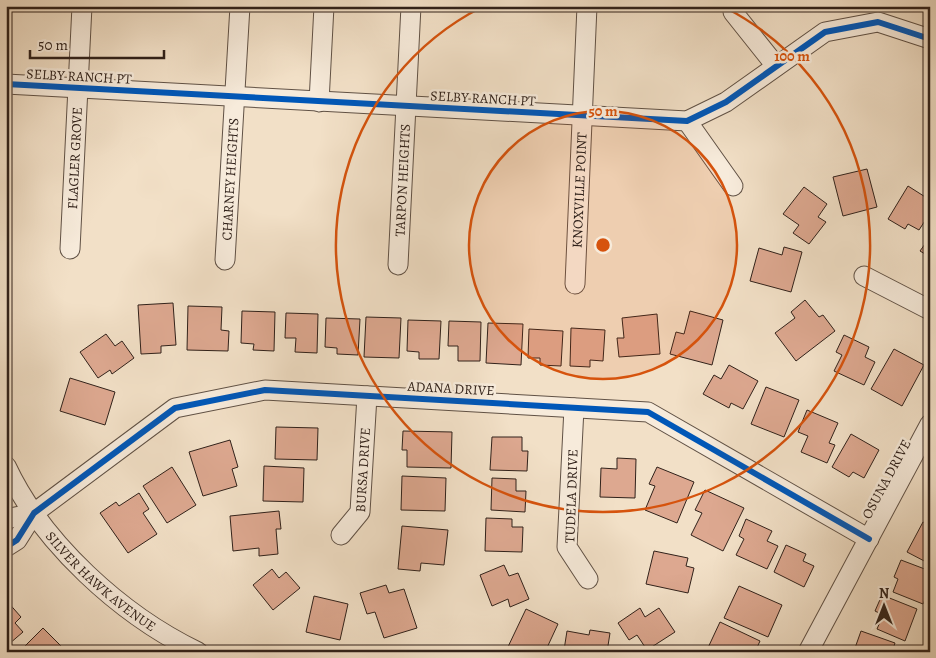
<svg xmlns="http://www.w3.org/2000/svg" width="936" height="658" font-family="Alegreya,serif">
<rect width="100%" height="100%" fill="#f2e0c7"/>
<filter id="stains"><feTurbulence type="fractalNoise" baseFrequency=".004" numOctaves="4"/><feColorMatrix values="0 0 0 0 .2 0 0 0 0 .09 0 0 0 0 .02 0 0 0 .5 -.17"/></filter>
<radialGradient id="worn" r=".72"><stop offset=".6" stop-color="#630" stop-opacity="0"/><stop offset="1" stop-color="#630" stop-opacity=".3"/></radialGradient>
<path fill="#dda890" stroke="#30211a" d="M867,169L877,207L843,216L833,177Z
M908,186L930,200V213L919,230L908,224L905,229L888,219Z
M804,187L827,204L818,217L826,222L809,244L793,233L799,225L783,214Z
M930,237V257L920,251Z
M784,247L802,252L791,292L750,281L759,248L782,255Z
M805,300L819,317L823,315L835,331L796,361L775,333L795,318L791,312Z
M173,303L176,345L161,346V353L141,354L138,305Z
M188,306L222,307L221,330L229,331L228,351L187,350Z
M242,311L275,312L274,351L253,350L254,344L241,343Z
M690,311L723,320L712,365L670,354L676,332L684,334Z
M286,313L318,314L317,353L295,352L296,338H285Z
M657,314L660,354L619,357L617,338H624L622,318Z
M366,317L401,318L399,358L364,357Z
M326,318L360,319L358,355L337,354V348L325,347Z
M408,320L441,321L439,359H419V352L407,351Z
M449,321L481,322L480,361H458V346H448Z
M488,323L523,324L521,365L486,363Z
M571,328L605,330L603,361L590,360V367L570,366Z
M529,329L563,331L561,366L540,365V358H528Z
M106,334L115,346L122,341L134,358L112,374L110,370L98,378L80,352Z
M844,335L869,347L865,357L875,362L864,385L834,371L842,355L836,352Z
M894,349L924,365L902,406L871,389Z
M729,365L758,381L743,409L731,403L729,408L703,394L714,375L721,379Z
M70,378L115,392L105,425L60,411Z
M766,387L799,400L784,437L751,424Z
M807,410L838,423L829,443L835,445L827,463L801,452L808,436L798,432Z
M276,427L318,428L317,460L275,459Z
M403,431L452,432L451,468L407,467V450H402Z
M851,434L879,450L864,478L853,472L849,477L832,467Z
M492,437H522V451H528L527,471L490,470Z
M230,440L238,467L232,469L237,486L203,496L189,452Z
M617,458L636,459L635,498L600,497L601,468L617,469Z
M264,466L304,468L303,502L263,501Z
M172,467L196,505L167,523L143,486Z
M657,467L694,482L677,523L645,510L655,486L649,484Z
M402,476L446,478L445,511L401,510Z
M492,478L516,479V491H526L525,512L491,510Z
M705,490L744,508L723,551L691,535L702,513L695,510Z
M139,493L149,509L143,513L157,534L128,553L100,513L116,502L119,506Z
M279,511L281,529H276L278,554L259,556V548L233,551L230,516Z
M486,518L512,519V527H523L522,552L485,551Z
M746,519L772,531L767,541L778,546L767,569L736,555L744,539L739,536Z
M923,522L930,525V564L907,552Z
M402,526L448,530L444,565L421,563L420,571L398,569Z
M786,545L806,554L803,561L814,566L804,587L774,572Z
M654,551L688,558L686,566L694,568L688,593L646,584Z
M901,560L930,571V589L923,604L893,592L898,579L894,577Z
M504,565L509,576L518,573L529,599L510,607L508,599L492,606L480,575Z
M272,569L279,578L286,572L300,588L273,610L253,585Z
M386,585L389,593L404,589L417,628L384,638L375,612L367,614L360,593Z
M739,586L782,605L768,637L724,618Z
M882,595L917,609L905,641L877,629L883,615L875,611Z
M314,596L348,604L340,640L306,632Z
M6,600L21,617L15,623L23,632L9,644L6,641Z
M640,608L645,617L659,608L675,632L647,650L637,635L629,640L618,623Z
M526,609L558,624L545,652L506,651Z
M720,622L760,641L755,652H706Z
M43,628L67,652H19Z
M590,630L610,633L607,652L564,650L567,631L589,635Z
M861,631L895,643L892,652H857L859,649L855,648Z"/>
<g fill="none" stroke-linecap="round" stroke-linejoin="round">
<defs>
<g id="street">
<path d="M733,6V12L776,66"/>
<path d="M6,84L687,121L726,102L825,32L878,22L930,39"/>
<path d="M319,102L324,6"/>
<path d="M687,121L733,186"/>
<path id="s1" d="M70,249L82,6"/>
<path id="s2" d="M225,260L240,6"/>
<path id="s3" d="M398,265L411,6"/>
<path d="M864,276L930,310"/>
<path id="s4" d="M575,284L587,6"/>
<path d="M574,408L567,547L588,579"/>
<path id="s5" d="M6,466C42,543 121,615 198,652"/>
<path d="M6,519L34,513"/>
<path id="s6" d="M341,535L360,512L367,396"/>
<path d="M6,547L17,540L34,513L175,408L265,390L648,412L869,539"/>
<path d="M808,652L930,424"/>
</g>
</defs>
<use href="#street" stroke="#605145" stroke-width="21"/>
<use href="#street" stroke="#f7ebdb" stroke-width="19"/>
<defs>
<path id="cycleway" d="M6,84L687,121L726,102L825,32L878,22L930,39
M6,547L17,540L34,513L175,408L265,390L648,412L869,539"/>
</defs>
<use href="#cycleway" stroke="#f7ebdb" stroke-width="9"/>
<use href="#cycleway" stroke="#0057b8" stroke-width="6"/>
</g>
<circle cx="603" cy="245" r="134" fill="#d6530d" fill-opacity=".12"/>
<g fill="none" stroke="#d6530d" stroke-width="2.5">
<circle cx="603" cy="245" r="134"/>
<path d="M724 7A267 267 0 1 1 482 7"/>
</g>
<g text-anchor="middle" stroke-width="5" stroke-linejoin="round" paint-order="stroke">
<g font-size="14" fill="#30211a" stroke="#f7ebdb">
<text transform="translate(79 76) rotate(3)" y="5">SELBY RANCH PT</text>
<text transform="translate(483 98) rotate(3)" y="5">SELBY RANCH PT</text>
<text dy="5" stroke="none"><textPath href="#s1" startOffset="91">FLAGLER GROVE</textPath></text>
<text dy="5" stroke="none"><textPath href="#s2" startOffset="81">CHARNEY HEIGHTS</textPath></text>
<text dy="5" stroke="none"><textPath href="#s3" startOffset="85">TARPON HEIGHTS</textPath></text>
<text dy="5" stroke="none"><textPath href="#s4" startOffset="94">KNOXVILLE POINT</textPath></text>
<text transform="translate(451 388) rotate(3)" y="5">ADANA DRIVE</text>
<text dy="5" stroke="none"><textPath href="#s6" startOffset="72">BURSA DRIVE</textPath></text>
<text transform="translate(886 479) rotate(-62)" y="5">OSUNA DRIVE</text>
<text transform="translate(571 496) rotate(-88)" y="5">TUDELA DRIVE</text>
<text dy="5" stroke="none"><textPath href="#s5" startOffset="151">SILVER HAWK AVENUE</textPath></text>
</g>
</g>
<circle cx="603" cy="245" r="8" fill="#d6530d" stroke="#f7ebdb" stroke-width="2.5"/>
<g font-size="15" text-anchor="middle" font-weight="bold" fill="#d6530d" stroke="#f7ebdb" stroke-width="5" stroke-linejoin="round" paint-order="stroke">
<text x="792" y="61">100 m</text>
<text x="603" y="116">50 m</text>
</g>
<rect width="936" height="658" fill="none" stroke="#f2e0c7" stroke-width="25"/>
<rect x="8" y="8" width="921" height="643" fill="none" stroke="#30211a" stroke-width="2.5"/>
<rect x="12" y="12" width="911" height="633" fill="none" stroke="#30211a"/>
<g transform="translate(884 606)" stroke="#f7ebdb" stroke-width="4" paint-order="stroke">
<path d="M0-4L9 19L0 12L-9 19Z" fill="#30211a"/>
<text y="-8" font-size="14" font-weight="bold" text-anchor="middle" fill="#30211a">N</text>
</g>
<path d="M30 50v8h134v-8" fill="none" stroke="#30211a" stroke-width="2.5"/>
<text x="38" y="50" font-size="15" fill="#30211a" stroke="#f7ebdb" stroke-width="4" paint-order="stroke">50 m</text>
<rect width="100%" height="100%" filter="url(#stains)"/>
<rect width="100%" height="100%" fill="url(#worn)"/>
</svg>
